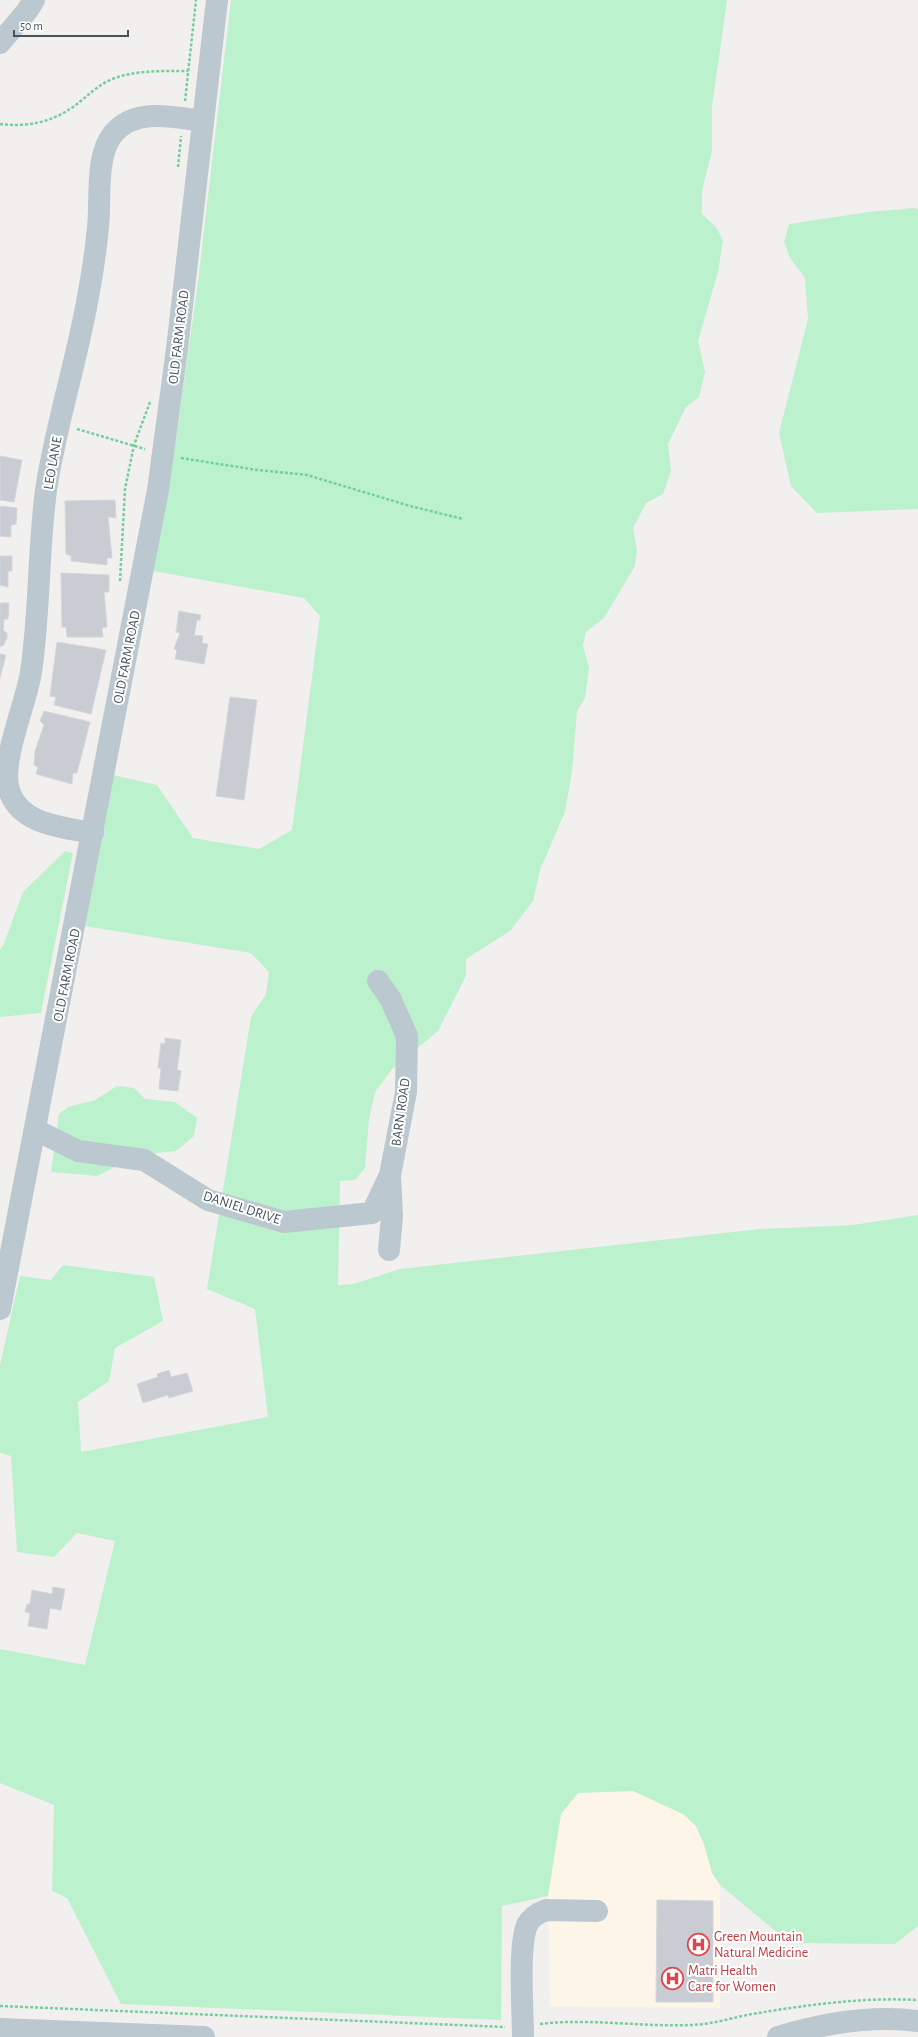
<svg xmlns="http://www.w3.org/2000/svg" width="918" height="2037" font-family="'Alegreya Sans',sans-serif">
<rect width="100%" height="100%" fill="#f2efef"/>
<path fill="#fdf5e8" d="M633,1791L683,1814L696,1826L720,1885V2008L550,2006L548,1896L561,1814L578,1793Z"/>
<path fill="#bcf1cd" d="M231,0H727L712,107V151L702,191V214L716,227L723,240L718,272L698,341L705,372L699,397L686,407L668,444L671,471L663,494L646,503L633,528L637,551L635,566L604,618L586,632L583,645L589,668L585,698L577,711L572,771L565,812L540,870L533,901L510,931L466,959V976L438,1031L392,1069L375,1092L369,1119L365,1168L355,1180L340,1181L338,1285L354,1284L400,1269L760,1229L853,1225L918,1215V1926L895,1944L790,1943L720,1885L712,1873L704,1844L696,1826L683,1814L633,1791L578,1793L561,1814L548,1896L502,1906L501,2020L121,2004L67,1898L52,1891L54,1805L0,1783V1649L85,1665L115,1541L77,1533L54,1557L17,1552L11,1456L0,1453V1365L20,1276L51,1280L63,1265L154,1277L163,1321L115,1348L109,1381L78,1402L81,1452L268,1417L255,1309L207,1289L251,1017L266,994L269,972L251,953L84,926L113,775L157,785L193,838L259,849L292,830L320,616L304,598L153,571L177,433L198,282Z
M913,208L918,209V509L817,513L791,486L779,433L808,319L805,278L790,258L784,242L789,224L869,212Z
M65,851L73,853L41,1013L0,1017V949L3,946L23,892Z
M117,1086L134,1088L145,1099L175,1102L197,1118L194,1136L176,1151L136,1155L98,1176L51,1172L59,1114L68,1107L95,1100Z"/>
<path fill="#c9ccd2" stroke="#d3d6db" d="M0,456L22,460L14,502L0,500Z
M115,500L116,518L108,517L112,558H107V565L71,561V556L66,554L65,501Z
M0,506L17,508L16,524L11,525V537L0,536Z
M0,556H12V571H8V587L0,585Z
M61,573L109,575V592H104L107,627L102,628L103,637H67L66,627H62Z
M0,603H9L8,619H4L3,630L7,633V638L3,646H0Z
M179,611L201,615L200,620H197L194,635L203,636L202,643L208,644L204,664L175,659L177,650L174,649L180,633L176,632Z
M57,642L106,650L91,714L54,705L56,697L50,696Z
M0,654L6,655L0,678Z
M230,697L257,700L244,800L216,796Z
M44,711L90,722L77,773H73L72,784L36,774L38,767L34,765L35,751L44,725L40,721Z
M165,1038L181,1040L177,1070L181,1071L178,1091L159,1089L161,1068H158L161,1043L165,1044Z
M169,1370L171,1377L187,1373L193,1391L169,1398L168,1395L143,1403L137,1384L158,1377L157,1374Z
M53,1587L65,1589L61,1610L50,1608L47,1629L28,1626L30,1613L25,1612L27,1604H30L32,1590L52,1594Z
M657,1900L713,1901V2002H656Z"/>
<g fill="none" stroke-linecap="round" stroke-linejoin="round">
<path stroke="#72d09b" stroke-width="2.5" stroke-dasharray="3 2" stroke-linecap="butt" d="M185,101L196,0
M0,124C25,127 49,123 70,109C85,99 96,86 112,79C137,70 162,71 188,71
M178,167L181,136
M77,429L145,449
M181,458L257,470L307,475L410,506L463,519
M120,581L125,489L134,445L150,402
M0,2006L505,2027
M540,2024C589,2018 639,2027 689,2025C710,2025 731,2018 752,2014C807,2005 862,1997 918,2000"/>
<path stroke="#bcc8cf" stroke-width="22" d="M0,43L27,11L34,0
M93,833C62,827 20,825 9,790C0,762 26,704 31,672C40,612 38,550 46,490C56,423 78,358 89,291C93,270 96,248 98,227C101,199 95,156 113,134C135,107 173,117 203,121
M378,981L390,998L407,1036L406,1092L390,1175L392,1216L389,1250
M36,1130L78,1151L144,1160L208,1200L284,1222L372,1213L390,1175
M0,1309L158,490L177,349L217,0
M0,2029L204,2037
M523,2037C523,2011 518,1947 527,1925C531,1917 538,1913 546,1910L597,1911
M778,2037C824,2023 871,2015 918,2021"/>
</g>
<defs>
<symbol id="hospital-ring" viewBox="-11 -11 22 22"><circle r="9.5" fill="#fff" stroke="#e0444e" stroke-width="1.5"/><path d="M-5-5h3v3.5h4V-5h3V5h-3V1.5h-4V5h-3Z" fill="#e0444e"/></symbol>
</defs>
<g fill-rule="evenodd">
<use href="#hospital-ring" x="686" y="1932" width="25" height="25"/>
<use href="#hospital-ring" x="660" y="1966" width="25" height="25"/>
</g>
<g text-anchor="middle" stroke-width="4" stroke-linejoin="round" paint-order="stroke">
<g font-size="14" fill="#46545d" stroke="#fff">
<text transform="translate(178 337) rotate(-83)" y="5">OLD FARM ROAD</text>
<text transform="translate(52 463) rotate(-80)" y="5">LEO LANE</text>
<text transform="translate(126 657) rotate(-79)" y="5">OLD FARM ROAD</text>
<text transform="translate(66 975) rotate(-79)" y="5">OLD FARM ROAD</text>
<text transform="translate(400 1112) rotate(-82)" y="5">BARN ROAD</text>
<text transform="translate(242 1207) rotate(18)" y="5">DANIEL DRIVE</text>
</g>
<g font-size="14" fill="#be3a42" stroke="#fff" text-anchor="start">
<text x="714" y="1941">Green Mountain<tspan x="714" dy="16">Natural Medicine</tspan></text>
<text x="688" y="1975">Matri Health<tspan x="688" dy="16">Care for Women</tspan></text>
</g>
</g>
<path d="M14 30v6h114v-6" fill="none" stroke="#46545d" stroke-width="2"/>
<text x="20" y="30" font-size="12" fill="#46545d" stroke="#ffffff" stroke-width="3" paint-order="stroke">50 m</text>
</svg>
